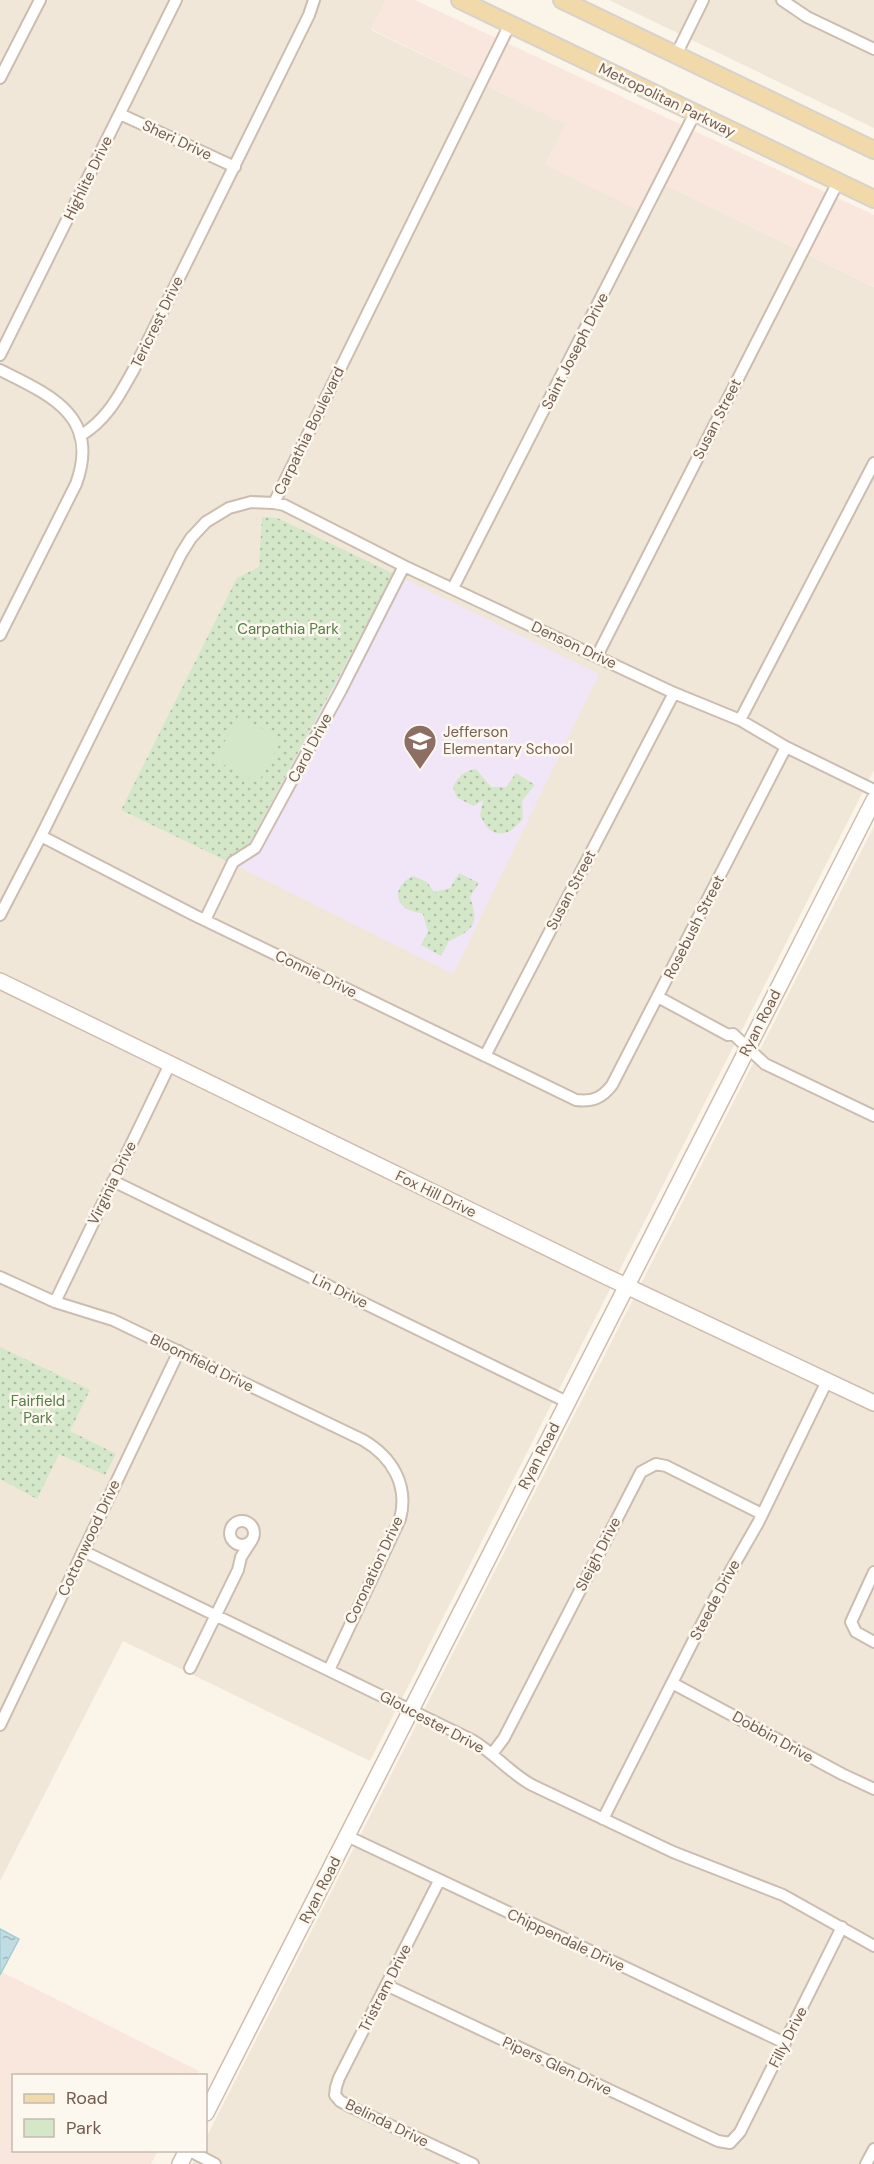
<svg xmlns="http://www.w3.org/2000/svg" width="874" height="2164" font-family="'DM Sans',sans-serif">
<defs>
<pattern id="green-dots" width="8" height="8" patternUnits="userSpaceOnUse" patternTransform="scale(1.5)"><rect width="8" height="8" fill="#d4e7c9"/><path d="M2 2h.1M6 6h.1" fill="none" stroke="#b0bea6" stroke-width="1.8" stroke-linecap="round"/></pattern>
<pattern id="water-ripples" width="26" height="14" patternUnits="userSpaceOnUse" patternTransform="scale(1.5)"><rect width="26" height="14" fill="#bfdce2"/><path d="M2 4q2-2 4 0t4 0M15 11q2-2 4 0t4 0" fill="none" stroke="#a0b6ba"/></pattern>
</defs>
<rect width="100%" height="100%" fill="#faf4e9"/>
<path fill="#f1e7d8" d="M0,0H386L371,30L566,124L546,164L651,216L666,185L874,287V770L370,1761L123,1641L0,1881Z
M609,0H874V128Z
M874,826V2164H192L199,2151L206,2150V2138Z"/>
<path fill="#f9e7de" d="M386,0H415L874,215V287L666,185L650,216L546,165L565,124L371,29Z
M0,1971L199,2071L197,2076H14V2150L158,2151L151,2164H0Z"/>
<path fill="#f1e6f7" d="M394,574L599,674L453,974L237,866Z"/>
<path fill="url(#green-dots)" d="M262,517L277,518L286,522L394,574L237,866L121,810L237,578L259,567Z
M476,769L491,787H506L516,773L535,785L522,801L523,818C516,829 502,840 489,829C485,826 483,820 480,816L483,800L474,806L457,798L453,787C459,776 463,771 476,769Z
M459,873L479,883L470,897C480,925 473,930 449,941L441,956L421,945L428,932L423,914C418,912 408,911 404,907C391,896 401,881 413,876L427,882L434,892L450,888Z
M0,1347L90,1390L70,1431L116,1454L105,1475L59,1454L37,1499L0,1479Z"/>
<path fill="#d4e7c9" d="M238,716L282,739L258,783L215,760Z"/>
<path fill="url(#water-ripples)" stroke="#a7cbd3" stroke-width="1.5" d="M0,1929L19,1939L0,1975Z"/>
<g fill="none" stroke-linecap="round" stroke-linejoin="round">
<defs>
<path id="street" d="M782,0L807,17L874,49
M676,55L703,0
M0,78L40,0
M120,114L235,167
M0,355L176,0
M0,370C50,395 101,416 76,484L0,635
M80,436C107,420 119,396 134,369L309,15L314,0
M274,503L510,24
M453,588L695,113
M597,656L838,182
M740,720L874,463
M41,836L194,915L576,1100C593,1102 602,1098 612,1085L786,747
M0,915L41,836L181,554L191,538L206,522L229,508L251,502L274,503L284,505L404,566L674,693L740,720L786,747L874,790
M205,920L233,862L255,848L341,690L404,566
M658,997L728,1035L733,1034L765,1064L874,1116
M485,1056L674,693
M113,1181L567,1402
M0,1277L55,1302L113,1320L363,1440C392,1457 409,1485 400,1519L329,1670
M55,1302L170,1064
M230 1533a12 12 0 1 1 24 0a12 12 0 1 1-24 0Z
M83,1551L472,1740C494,1753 510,1773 532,1785L673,1852L783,1895L874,1946
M874,1572L851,1622L856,1632L874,1642
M190,1668L238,1570L241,1557L252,1540
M672,1683L842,1774L874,1789
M0,1725L179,1351
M492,1754L504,1738L641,1472L656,1464L666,1466L762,1514
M603,1819L715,1598L758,1523L827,1381
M347,1836L785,2043
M439,1881L339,2078L336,2087L335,2095L340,2101L351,2107L473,2164
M386,1985L718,2141L730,2143L740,2132L842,1927
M188,2150L215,2164
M866,2164L874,2149"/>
<path id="secondary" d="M0,981L605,1276L874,1403
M206,2113L874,800
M180,2164L187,2150"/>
<path id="primary" d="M460,0L874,199
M562,0L874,150"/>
</defs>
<use href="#street" stroke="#cbbdb0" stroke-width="14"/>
<use href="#secondary" stroke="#cebdae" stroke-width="18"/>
<use href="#primary" stroke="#d8d2ce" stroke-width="20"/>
<use href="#street" stroke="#fff" stroke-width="10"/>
<use href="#secondary" stroke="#fff" stroke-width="15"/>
<use href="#primary" stroke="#f1d9a9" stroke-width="16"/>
</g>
<defs>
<symbol id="school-pin" viewBox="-11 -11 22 30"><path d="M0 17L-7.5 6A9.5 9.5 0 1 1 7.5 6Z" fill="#8d6e63" stroke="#fdf8ef"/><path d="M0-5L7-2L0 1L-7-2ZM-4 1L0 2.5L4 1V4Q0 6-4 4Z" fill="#fff"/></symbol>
</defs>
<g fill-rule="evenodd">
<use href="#school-pin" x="401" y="722" width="38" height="52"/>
</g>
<g text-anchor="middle" stroke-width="5" stroke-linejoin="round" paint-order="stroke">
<g font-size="15" fill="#725d4f" stroke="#fdf8ef">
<text transform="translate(667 100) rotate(26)" y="5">Metropolitan Parkway</text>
<text transform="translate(177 140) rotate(25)" y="5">Sheri Drive</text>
<text transform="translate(88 178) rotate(-64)" y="5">Highlite Drive</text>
<text transform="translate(157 322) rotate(-64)" y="5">Tericrest Drive</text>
<text transform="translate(575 351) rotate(-63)" y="5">Saint Joseph Drive</text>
<text transform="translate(717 419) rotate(-63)" y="5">Susan Street</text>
<text transform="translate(309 431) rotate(-64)" y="5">Carpathia Boulevard</text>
<text transform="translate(574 645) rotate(25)" y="5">Denson Drive</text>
<text transform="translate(310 748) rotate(-62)" y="5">Carol Drive</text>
<text transform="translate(571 890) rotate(-62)" y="5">Susan Street</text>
<text transform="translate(694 927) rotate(-63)" y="5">Rosebush Street</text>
<text transform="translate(316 974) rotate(26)" y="5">Connie Drive</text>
<text transform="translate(760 1023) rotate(-63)" y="5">Ryan Road</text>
<text transform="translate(112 1183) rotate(-64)" y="5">Virginia Drive</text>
<text transform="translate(436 1194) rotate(26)" y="5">Fox Hill Drive</text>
<text transform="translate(340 1291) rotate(26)" y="5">Lin Drive</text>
<text transform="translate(202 1363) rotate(26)" y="5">Bloomfield Drive</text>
<text transform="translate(539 1456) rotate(-63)" y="5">Ryan Road</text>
<text transform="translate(89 1538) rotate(-65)" y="5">Cottonwood Drive</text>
<text transform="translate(598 1554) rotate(-63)" y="5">Sleigh Drive</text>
<text transform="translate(374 1570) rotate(-65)" y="5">Coronation Drive</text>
<text transform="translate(715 1600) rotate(-62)" y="5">Steede Drive</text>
<text transform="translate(432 1722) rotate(28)" y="5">Gloucester Drive</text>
<text transform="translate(773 1737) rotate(29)" y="5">Dobbin Drive</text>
<text transform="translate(320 1890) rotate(-63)" y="5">Ryan Road</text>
<text transform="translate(566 1940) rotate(25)" y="5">Chippendale Drive</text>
<text transform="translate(385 1988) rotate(-63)" y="5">Tristram Drive</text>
<text transform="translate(788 2037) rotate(-63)" y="5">Filly Drive</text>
<text transform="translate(557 2066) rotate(25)" y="5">Pipers Glen Drive</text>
<text transform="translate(387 2123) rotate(26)" y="5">Belinda Drive</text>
</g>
<g font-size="15" fill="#587c4c" stroke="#fdf8ef">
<text x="288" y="634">Carpathia Park</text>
<text x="38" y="1406">Fairfield<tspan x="38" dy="17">Park</tspan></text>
</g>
<g font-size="15" fill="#785e54" stroke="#fdf8ef" text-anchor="start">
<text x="443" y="737">Jefferson<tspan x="443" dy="17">Elementary School</tspan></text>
</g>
</g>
<rect x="12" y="2074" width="195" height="78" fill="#fdf8ef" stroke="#c5baaf" stroke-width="1.5"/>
<rect x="24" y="2094" width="30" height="9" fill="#f1d9a9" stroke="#c5baaf" stroke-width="1.5"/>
<text x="66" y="2104" font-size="18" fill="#725d4f">Road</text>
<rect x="24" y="2119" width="30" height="18" fill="#d4e7c9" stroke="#c5baaf" stroke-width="1.5"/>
<text x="66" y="2134" font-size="18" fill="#725d4f">Park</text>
</svg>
